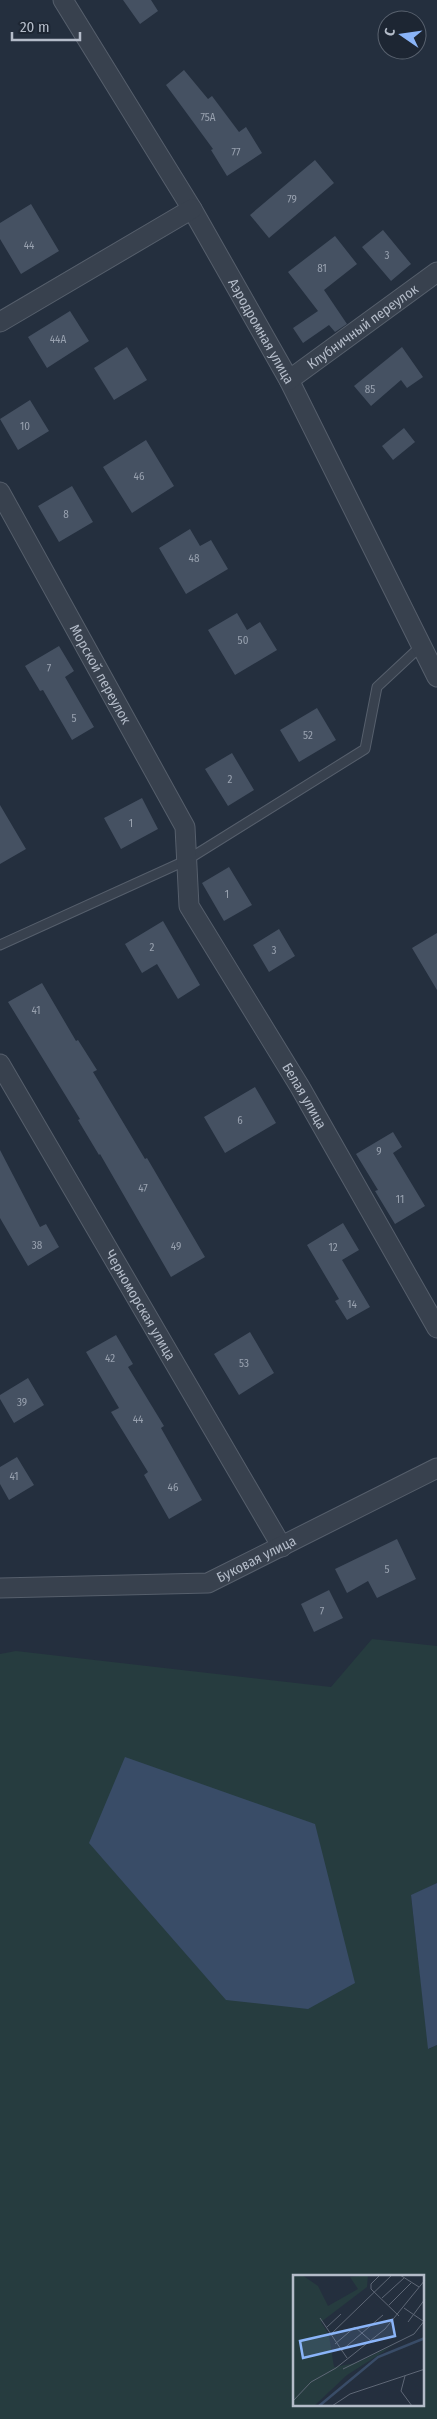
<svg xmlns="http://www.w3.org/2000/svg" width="437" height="2419" font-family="'Fira Sans Condensed',sans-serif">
<rect width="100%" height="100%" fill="#242f3e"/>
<path fill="#263c3f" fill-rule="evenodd" d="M372,1639L437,1646V1883L411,1896L429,2049L437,2045V2419H0V1654L16,1651L331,1687ZM294,2276H423V2405H294Z"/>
<path fill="#394c67" d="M125,1757L315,1824L355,1983L308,2009L226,2000L89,1843Z
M437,1883V2045L428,2049L411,1895Z"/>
<path fill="#455162" d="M123,0H151L158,11L140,24Z
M184,70L208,99L212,96L239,132L246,127L262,153L227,176L211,150L213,149L166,85Z
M315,160L334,183L269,238L250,215Z
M31,204L59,251L21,274L0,239V223Z
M383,230L411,264L391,281L362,247Z
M335,236L357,264L324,290L347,324L335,332L329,325L303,343L293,328L318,311L288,272Z
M70,311L89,341L47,368L28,337Z
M127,347L147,380L114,400L94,368Z
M402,347L423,377L407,388L401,380L371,406L354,386Z
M30,400L49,431L18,450L0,419Z
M404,428L415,442L393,460L382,446Z
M146,440L174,486L132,513L103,467Z
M72,486L93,522L59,542L38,506Z
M190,529L200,546L211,540L228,569L186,594L159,548Z
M237,613L247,630L260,622L277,650L235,675L208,630Z
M59,646L74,671L65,677L94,727L72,740L43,690L40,691L25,666Z
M317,708L336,740L299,762L280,730Z
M232,753L254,790L228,806L205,769Z
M142,798L158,829L121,849L104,818Z
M0,805L26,849L0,864Z
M229,867L252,905L224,921L202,883Z
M163,921L200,985L178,999L157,964L142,973L125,944Z
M279,929L295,956L269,972L253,945Z
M437,933V990L412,948Z
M42,983L76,1041L78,1040L97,1070L93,1072L145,1159L147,1158L205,1257L171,1277L100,1154L99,1155L78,1120L80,1119L8,1002Z
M255,1087L276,1123L225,1153L204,1117Z
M393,1132L402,1147L393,1153L425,1206L395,1224L375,1191L378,1190L356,1154Z
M0,1150L40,1227L46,1224L59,1247L28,1266L0,1218Z
M343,1223L359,1250L342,1260L370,1307L347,1320L335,1301L339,1299L307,1245Z
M250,1332L274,1373L239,1395L214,1354Z
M116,1335L133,1364L128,1367L164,1426L161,1428L202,1500L169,1519L144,1475L148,1472L111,1412L119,1408L86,1352Z
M28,1378L44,1405L14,1423L0,1399V1395Z
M17,1457L34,1485L9,1500L0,1484V1467Z
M397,1539L416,1579L377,1598L368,1581L347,1593L335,1569Z
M329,1590L343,1618L314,1632L301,1604Z"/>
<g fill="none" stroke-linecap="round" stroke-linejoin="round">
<defs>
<path id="lane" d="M0,945L187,860L365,749L377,687L421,646"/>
<g id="street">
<path id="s1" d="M63,0L192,209L289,380L437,677"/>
<path d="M0,322L192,209"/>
<path id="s2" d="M289,380L437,272"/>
<path id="s3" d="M0,492L185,827L189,906L300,1087L437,1328"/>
<path id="s4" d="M0,1064L282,1547"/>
<path id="s5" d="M0,1588L208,1583L437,1468"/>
</g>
</defs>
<use href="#lane" stroke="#565f6c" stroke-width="11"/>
<use href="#street" stroke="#565f6c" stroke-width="21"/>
<use href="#lane" stroke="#38414e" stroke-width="9"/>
<use href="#street" stroke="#38414e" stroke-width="19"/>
</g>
<g text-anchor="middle" stroke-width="4.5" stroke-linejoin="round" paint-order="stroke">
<g font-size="11" fill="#98a1af">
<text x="208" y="121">75А</text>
<text x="236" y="156">77</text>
<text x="292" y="203">79</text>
<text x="29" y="249">44</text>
<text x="387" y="259">3</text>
<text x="322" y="272">81</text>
<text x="58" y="343">44А</text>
<text x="370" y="393">85</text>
<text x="25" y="430">10</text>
<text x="139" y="480">46</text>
<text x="66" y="518">8</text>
<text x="194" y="562">48</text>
<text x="243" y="644">50</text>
<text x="49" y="672">7</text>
<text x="74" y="722">5</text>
<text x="308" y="739">52</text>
<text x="230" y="783">2</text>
<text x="131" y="827">1</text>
<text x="227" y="898">1</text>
<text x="152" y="951">2</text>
<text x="274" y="954">3</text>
<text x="36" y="1014">41</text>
<text x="240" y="1124">6</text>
<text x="379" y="1155">9</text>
<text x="143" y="1192">47</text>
<text x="400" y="1203">11</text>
<text x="37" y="1249">38</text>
<text x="176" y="1250">49</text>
<text x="333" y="1251">12</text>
<text x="352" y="1308">14</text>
<text x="110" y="1362">42</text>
<text x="244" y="1367">53</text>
<text x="22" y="1406">39</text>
<text x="138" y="1423">44</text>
<text x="14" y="1480">41</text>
<text x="173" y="1491">46</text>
<text x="387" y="1573">5</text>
<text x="322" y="1615">7</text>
</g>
<g font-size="14" fill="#b4bcc9" stroke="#1d2633">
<text dy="5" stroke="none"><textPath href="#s2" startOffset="91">Клубничный переулок</textPath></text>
<text dy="5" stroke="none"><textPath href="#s1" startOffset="386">Аэродромная улица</textPath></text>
<text dy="5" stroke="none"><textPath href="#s3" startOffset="208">Морской переулок</textPath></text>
<text dy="5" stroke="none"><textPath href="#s3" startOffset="684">Белая улица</textPath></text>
<text dy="5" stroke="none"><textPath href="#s4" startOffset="279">Черноморская улица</textPath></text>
<text dy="5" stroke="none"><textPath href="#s5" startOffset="262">Буковая улица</textPath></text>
</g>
</g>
<g transform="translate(293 2275)">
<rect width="131" height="131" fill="#242f3e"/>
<path d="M0,0H9L25,11L35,31L65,14L57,2L75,0L74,12L28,47L36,60L41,92L63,88L101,70L54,100L21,131H0Z" fill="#263c3f"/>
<path fill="none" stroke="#394c67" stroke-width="2.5" d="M26,131L85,82L132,63"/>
<path fill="none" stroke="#5e6776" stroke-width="1" d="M87,0L78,9V14L106,41M107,0L126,12M89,23L111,3M96,30L118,8M111,33L130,46M27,43L54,83M115,47L132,24M34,52L48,39M38,59L99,0M42,69L62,52L78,66M48,76L90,40M50,94L121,59L132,45M112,101L108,116L119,131M0,126L18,107L43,93L92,54L132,5M39,131L57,119L132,94"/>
<path fill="#8ab4f8" fill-opacity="0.15" stroke="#8ab4f8" stroke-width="2.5" d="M99,45L102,61L10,83L7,66Z"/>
<rect width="131" height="131" fill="none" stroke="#b4bcc9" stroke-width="2.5"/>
</g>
<g transform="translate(402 35) rotate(283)"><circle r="24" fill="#1d2633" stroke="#59626f"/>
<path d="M0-4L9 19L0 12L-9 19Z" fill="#8ab4f8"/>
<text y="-8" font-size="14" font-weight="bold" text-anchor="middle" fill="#b4bcc9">С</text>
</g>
<path d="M12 32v8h68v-8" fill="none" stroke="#b4bcc9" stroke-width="2.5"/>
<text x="20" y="32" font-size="15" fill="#b4bcc9" stroke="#1d2633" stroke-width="4" paint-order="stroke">20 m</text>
</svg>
